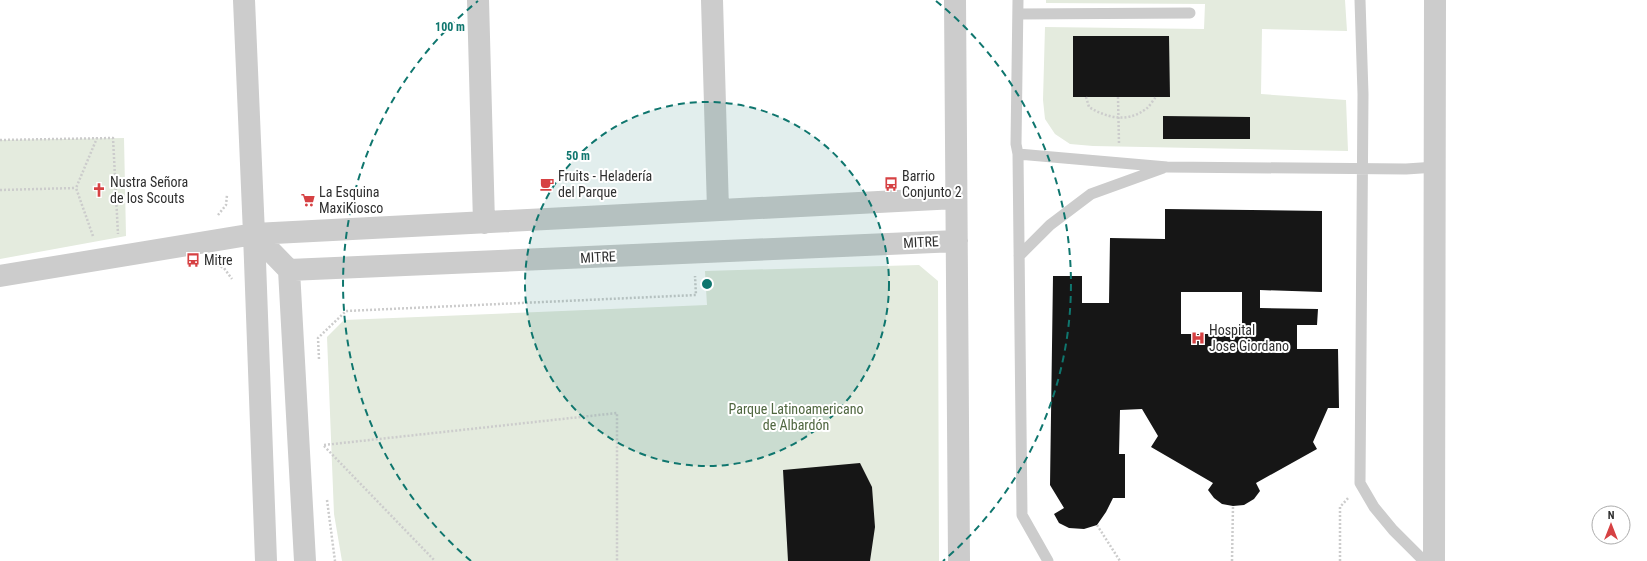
<svg xmlns="http://www.w3.org/2000/svg" width="1647" height="561" font-family="'Roboto Condensed',sans-serif">
<rect width="100%" height="100%" fill="#fff"/>
<path fill="#e4ebde" d="M1046,0H1345L1347,31L1262,29L1261,94L1346,100L1348,151L1093,146L1070,144L1055,134L1045,119L1043,100L1045,27L1204,29L1205,4L1046,3Z
M124,138L126,236L0,259V140Z
M919,265L938,281L939,561H342L334,514L327,337L344,320L707,305L705,271Z"/>
<path fill="#161616" fill-rule="evenodd" d="M1073,36H1169L1170,97H1073Z
M1163,116L1250,117V139H1163Z
M1165,209L1322,211V292L1260,290V308L1318,309L1317,325H1297V349H1338L1339,408H1328L1313,442L1317,449L1256,483L1260,491L1254,499L1244,505L1233,506L1222,504L1214,498L1208,490L1213,483L1151,447L1158,436L1142,409L1120,410L1119,454H1125V498H1113L1106,512L1097,525L1084,529L1069,528L1059,523L1054,514L1064,508L1050,485L1053,276H1082V303H1109L1110,238L1165,239ZM1181,292H1242V334H1181Z
M860,463L872,487L875,527L870,561H788L783,470Z"/>
<g fill="none" stroke-linecap="round" stroke-linejoin="round">
<path stroke="#ccc" stroke-width="2.5" stroke-dasharray="2 2" stroke-linecap="butt" d="M1086,97L1089,107C1107,118 1127,123 1146,109C1150,106 1153,100 1156,97
M1118,97L1119,144
M0,140L113,138L118,234
M0,190L75,188
M218,215L226,205L227,195
M93,236L76,188L97,138
M217,265L224,268L232,279
M319,359L318,338L346,311L696,295L695,276
M324,445L617,413V561
M324,446L435,561
M327,500L335,561
M1097,525L1120,561
M1232,561L1233,506
M1340,561V507L1349,497"/>
<path stroke="#ccc" stroke-width="11" d="M1018,0L1016,144L1018,154L1022,515L1048,561
M1360,0L1363,94L1360,483L1374,507L1393,530L1424,561
M1018,14L1190,13
M1018,154L1167,167L1406,169L1436,167
M1019,256L1050,225L1091,194L1163,168"/>
<path stroke="#ccc" stroke-width="22" d="M244,0L254,234L266,561
M478,0L484,223
M712,0L718,210
M955,0L959,561
M254,234L289,270L957,241
M289,270L305,561
M0,276L254,234L956,198
M1434,561L1435,0"/>
</g>
<circle cx="707" cy="284" r="182" fill="#0f766e" fill-opacity=".12"/>
<g fill="none" stroke="#0f766e" stroke-width="2" stroke-dasharray="7 5">
<circle cx="707" cy="284" r="182"/>
<path d="M471 561A364 364 0 0 1 478 1M936 1A364 364 0 0 1 943 561"/>
</g>
<defs>
<symbol id="cafe-bare" viewBox="-9 -9 18 18"><path d="M-5.5-4.5H6V0H3Q3 3.5 0 3.5H-2.5Q-5.5 3.5-5.5 0ZM3-3.2v2h1.7v-2ZM-6 4.5H4V6H-6Z" fill="#d64143" stroke="#fff" stroke-width="2.5" paint-order="stroke"/></symbol>
<symbol id="bus-bare" viewBox="-9 -9 18 18"><path d="M-5-6H5V4H4V6H2V4H-2V6H-4V4H-5ZM-3.5-4V0h7V-4ZM-3.5 1.2v1.5H-2V1.2ZM2 1.2v1.5H3.5V1.2Z" fill="#d64143" stroke="#fff" stroke-width="2.5" paint-order="stroke"/></symbol>
<symbol id="church-bare" viewBox="-9 -9 18 18"><path d="M-1.2-6h2.4v3.5h3.3v2.4h-3.3V6h-2.4V-.1h-3.3v-2.4h3.3Z" fill="#d64143" stroke="#fff" stroke-width="2.5" paint-order="stroke"/></symbol>
<symbol id="supermarket-bare" viewBox="-9 -9 18 18"><path d="M-6-5.5h2.5l.6 2H6L4.5 2H-2.5L-4.4-4H-6ZM-1.5 3.2a1.3 1.3 0 1 0 .1 0ZM3 3.2a1.3 1.3 0 1 0 .1 0Z" fill="#d64143" stroke="#fff" stroke-width="2.5" paint-order="stroke"/></symbol>
<symbol id="hospital-bare" viewBox="-9 -9 18 18"><path d="M-5-5h3v3.5h4V-5h3V5h-3V1.5h-4V5h-3Z" fill="#d64143" stroke="#fff" stroke-width="2.5" paint-order="stroke"/></symbol>
</defs>
<g fill-rule="evenodd">
<use href="#cafe-bare" x="537" y="174" width="20" height="20"/>
<use href="#bus-bare" x="881" y="174" width="20" height="20"/>
<use href="#church-bare" x="89" y="180" width="20" height="20"/>
<use href="#supermarket-bare" x="298" y="190" width="20" height="20"/>
<use href="#bus-bare" x="183" y="250" width="20" height="20"/>
<use href="#hospital-bare" x="1188" y="328" width="20" height="20"/>
</g>
<g text-anchor="middle" stroke-width="4" stroke-linejoin="round" paint-order="stroke">
<g font-size="14" fill="#2f2f2f" stroke="#fff" text-anchor="start">
<text x="558" y="181">Fruits - Heladería<tspan x="558" dy="16">del Parque</tspan></text>
<text x="902" y="181">Barrio<tspan x="902" dy="16">Conjunto 2</tspan></text>
<text x="110" y="187">Nustra Señora<tspan x="110" dy="16">de los Scouts</tspan></text>
<text x="319" y="197">La Esquina<tspan x="319" dy="16">MaxiKiosco</tspan></text>
<text x="204" y="265">Mitre</text>
<text x="1209" y="335">Hospital<tspan x="1209" dy="16">Jose Giordano</tspan></text>
</g>
<g font-size="14" fill="#2f2f2f" stroke="#fff">
<text transform="translate(921 242) rotate(-3)" y="5">MITRE</text>
<text transform="translate(598 257) rotate(-3)" y="5">MITRE</text>
</g>
<g font-size="14" fill="#506740" stroke="#fff">
<text x="796" y="414">Parque Latinoamericano<tspan x="796" dy="16">de Albardón</tspan></text>
</g>
</g>
<circle cx="707" cy="284" r="6" fill="#0f766e" stroke="#fff" stroke-width="2"/>
<g font-size="12" text-anchor="middle" font-weight="bold" fill="#0f766e" stroke="#fff" stroke-width="4" stroke-linejoin="round" paint-order="stroke">
<text x="450" y="31">100 m</text>
<text x="578" y="160">50 m</text>
</g>
<g transform="translate(1611 525)"><circle r="19" fill="#ffffff" stroke="#acacac"/>
<path d="M0-3L7 15L0 10L-7 15Z" fill="#d64143"/>
<text y="-6" font-size="11" font-weight="bold" text-anchor="middle" fill="#2f2f2f">N</text>
</g>
</svg>
